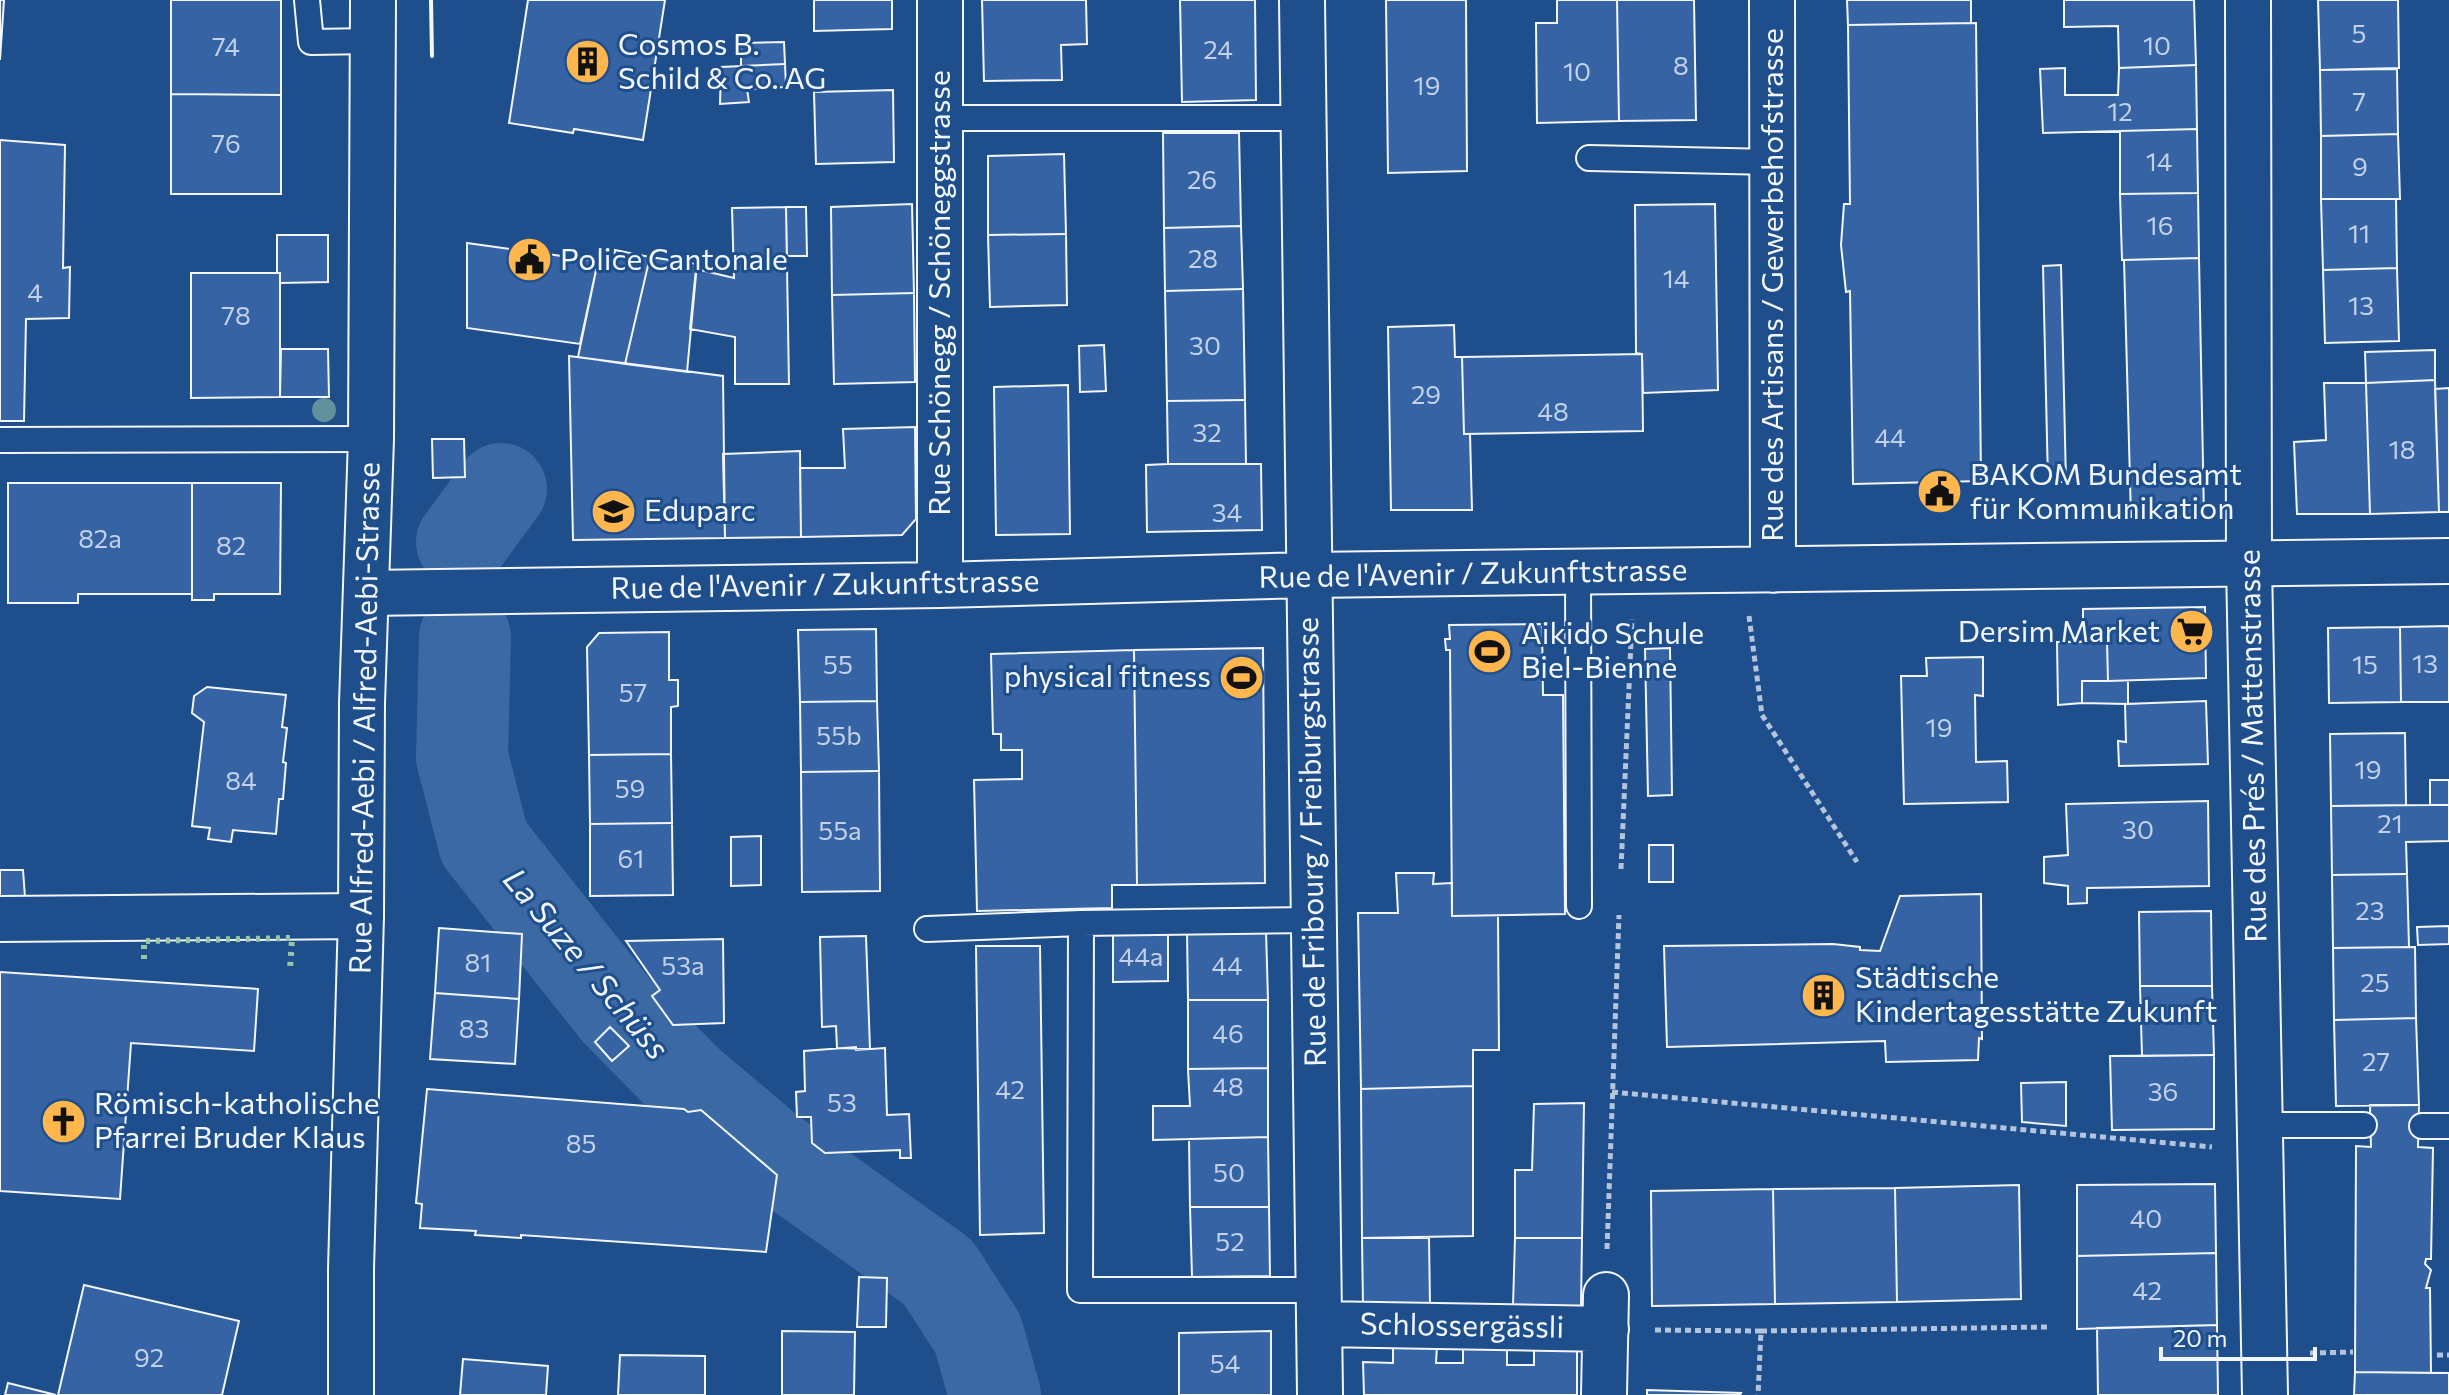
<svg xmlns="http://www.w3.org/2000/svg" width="2449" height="1395" font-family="Commissioner,sans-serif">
<rect width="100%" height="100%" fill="#1f4e8c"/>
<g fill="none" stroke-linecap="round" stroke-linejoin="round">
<path stroke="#3b69a3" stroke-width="92" d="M462,542L501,489
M465,637L462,757L484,843L617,1011L686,1081L771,1153L938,1272L978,1334L995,1395"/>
</g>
<path fill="#3563a3" stroke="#f2f6ff" stroke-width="2" d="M0,0H4L0,60Z
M171,0H281V95L171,94Z
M528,0H665L643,140L574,129L573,133L509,123Z
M814,0H892V29L814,31Z
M982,0H1086L1087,44L1061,45L1062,80L984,81Z
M1180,0H1255L1256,100L1182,102Z
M1386,0H1466L1467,171L1388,173Z
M1557,0H1617L1619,121L1537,123L1536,23H1557Z
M1617,0H1694L1696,120L1619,121Z
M1847,0H1971V23L1848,25Z
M2064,0H2194L2196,65L2119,68L2118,26L2064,27Z
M2318,0H2398L2399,68L2320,70Z
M1976,23L1981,481L1853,484L1850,291L1846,292L1841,245L1844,204H1850L1848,25Z
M784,42L785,64L741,66V43Z
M785,64L786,87L747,89L749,102L720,104L721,67Z
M2196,65L2197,129L2043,133L2040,69L2065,68V95H2118L2119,68Z
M2397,69L2398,134L2321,136L2320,70Z
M893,90L894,162L816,164L814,92Z
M171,94L281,95V194H171Z
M2197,129L2198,193L2120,194V131Z
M1163,133H1239L1241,226L1164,228Z
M2398,134L2400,199H2321V136Z
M0,140L65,145L63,268L70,267L69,318L26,319L24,421H0Z
M1064,154L1066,234L988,235V156Z
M2198,193L2199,258L2122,260L2120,194Z
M2321,199H2396L2397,268L2323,270Z
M912,204L914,293L832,295L831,207Z
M1715,204L1718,390L1643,393L1642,354L1636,353L1635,205Z
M786,207L789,384H735V337L690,329L696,269L734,278L732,208Z
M786,207H806L807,256H787Z
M1241,226L1243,289L1165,291L1164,228Z
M1066,234L1067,305L990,307L988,235Z
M277,235H328V282L280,283V273H277Z
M467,243L598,261L580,344L467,328Z
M615,250L650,257L625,364L578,357L598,261L614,264Z
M650,257L697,264L687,372L625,364Z
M2199,258L2204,516L2131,517L2124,260Z
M2061,265L2066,482H2048L2043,266Z
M2397,268L2399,341L2325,343L2323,270Z
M191,273H280V397L191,398Z
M1243,289L1245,400L1167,401L1165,291Z
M914,293L915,382L834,384L832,295Z
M1454,325L1455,357H1462L1464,434H1470L1472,510H1391L1388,327Z
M1104,345L1106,391L1080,392L1079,346Z
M281,349H328L329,397H280Z
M2435,350V380L2366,383L2365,352Z
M1642,354L1643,431L1464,434L1462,357Z
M569,356L723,376L725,538L573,540Z
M2435,380L2439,512L2370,514L2366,383Z
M2324,383H2366L2370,514H2297L2294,442L2326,440Z
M1068,385L1070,534L996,535L994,387Z
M2449,388V512H2439L2435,389Z
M1245,400L1246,464H1168L1167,401Z
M915,427L916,519L902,535L801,537L800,468H845L843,429Z
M432,439H464L465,477L433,478Z
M800,451L801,537L725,538L723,454Z
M1168,464H1261L1262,530L1147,532L1146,465Z
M8,483H192V594H78V603H8Z
M192,483H281L280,594H214V600H192Z
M2205,607L2206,678L2108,681L2107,641L2083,642V609Z
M1542,624L1543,695H1563L1565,914L1452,916L1450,650H1446L1445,639H1450L1449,625Z
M2449,626V702H2401L2400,627Z
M2400,627L2401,702L2329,703L2328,628Z
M876,629L877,701L800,702L798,630Z
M669,632V680H678V706L671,707V754L589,755L587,647L599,633Z
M2107,641L2108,681H2082V703L2058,705L2057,642Z
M1263,648L1265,883L1137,885L1134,650Z
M1670,648L1672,795L1648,796L1645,649Z
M1134,650L1137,885H1112V908L977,911L974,780L1022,779V750H1001V734H993L991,654Z
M1983,657V696L1975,695L1976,762L2007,761L2008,802L1904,804L1901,676H1927L1926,658Z
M2082,681H2128V704L2082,703Z
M207,687L286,695L282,727L287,728L283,762L286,763L283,799H279L276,834L233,830L231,842L208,839L210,828L192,826L204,722L192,713L194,696Z
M877,701L879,771L801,772L800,702Z
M2206,701L2208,764L2119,766L2118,741L2126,742L2125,704Z
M2405,733L2406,805L2331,806L2330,734Z
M671,754L672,823L590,824L589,755Z
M879,771L880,891L802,892L801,772Z
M2430,780H2449V805H2430Z
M2208,801L2209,886L2087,888V903L2068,904V886L2044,883V857L2068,855L2066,804Z
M2430,805H2449V841L2406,842L2407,874L2332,875L2331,806Z
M672,823L673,895L590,896V824Z
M761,836V885L731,886V837Z
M1649,845H1673V882H1649Z
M0,870H23L25,897H0Z
M1396,873H1434L1433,884L1452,883V916H1498L1499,1050H1473V1086L1361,1089L1358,913H1398Z
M2407,874L2409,947L2333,948L2332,875Z
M1981,894L1982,1039L1979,1038L1978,1060L1886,1062L1885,1041L1667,1047L1664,946L1833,944L1860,947V950L1880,951L1900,896Z
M2211,911L2212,986H2140L2139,912Z
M2449,926V944L2418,945L2417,927Z
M439,928L522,934L519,999L435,993Z
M1266,930L1268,1000H1188L1187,931Z
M1168,931V981L1113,982V932Z
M866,936L870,1049L837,1048L836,1026L822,1027L820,937Z
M723,939L724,1023L673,1025L652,996L660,990L626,941Z
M976,946H1040L1044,1233L980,1235Z
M2415,947L2416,1018L2334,1020L2333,948Z
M0,972L258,989L254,1051L131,1043L120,1199L0,1191Z
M2140,986H2212L2214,1055L2142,1056Z
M435,993L519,999L515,1064L430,1059Z
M1188,1000H1268V1068L1188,1069Z
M2416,1018L2419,1105L2336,1106L2334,1020Z
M610,1027L629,1046L612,1061L595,1042Z
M856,1047V1050L885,1048L887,1115L909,1114L911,1158H900V1150L825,1153L812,1143L811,1117H797L796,1092L805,1091L804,1051Z
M2214,1055V1129L2112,1130L2110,1056Z
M1268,1068V1137L1153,1140V1106H1190L1188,1069Z
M2066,1082V1126L2022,1122L2021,1083Z
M1473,1086V1236L1362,1238L1361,1089Z
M427,1089L684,1109L688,1112L701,1110L777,1175L766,1252L521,1235V1238L475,1235L476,1231L420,1228L422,1204L416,1203Z
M1584,1103L1582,1238H1515V1170H1532L1534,1104Z
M2370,1105H2419L2418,1147L2433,1148L2431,1259H2426L2425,1264L2431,1270L2426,1288H2430L2431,1373L2355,1372L2356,1146L2371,1147Z
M1268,1137L1269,1207H1190L1189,1139Z
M2215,1184L2216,1253L2077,1256V1185Z
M2019,1185L2021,1299L1897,1302L1895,1188Z
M1895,1188L1897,1302L1775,1304L1773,1189Z
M1773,1189L1775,1304L1652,1306L1651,1191Z
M1190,1207H1269L1270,1276L1192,1277Z
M1362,1238H1429L1430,1305L1363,1307Z
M1515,1238H1582L1581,1306H1513Z
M2216,1253L2217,1325L2077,1329V1256Z
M859,1277L887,1278L886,1327H857Z
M84,1285L239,1321L222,1395H58Z
M2217,1325L2218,1395H2098L2097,1328Z
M782,1331L855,1332L854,1395H782Z
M1271,1331V1395H1179V1333Z
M1393,1345H1437L1436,1363H1463V1345H1507V1365H1534V1345H1577V1395H1364L1363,1362L1393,1363Z
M620,1355L705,1356V1395H618Z
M463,1359L548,1366L546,1395H460Z
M2355,1372L2449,1373V1395H2354Z
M8,1383L56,1395H5Z
M1647,1390L1741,1393L1740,1395H1647Z"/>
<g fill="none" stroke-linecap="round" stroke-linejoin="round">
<defs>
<path id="lane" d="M307,0L311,42L372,41
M941,118H1303
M1589,158L1773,162
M0,440L371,439
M1578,572L1579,906
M1313,920L1081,923L1080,1290H1318
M927,929L1081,923
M2261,1125H2364
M2422,1126H2449"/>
<path id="street" d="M1302,0L1320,1395
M1772,0L1773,570
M940,585V0
M366,593L940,585L1308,575L2449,561
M0,919L361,916
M1319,1324L1606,1329
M1604,1395L1606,1295"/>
<path id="secondary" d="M2248,0L2249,564L2265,1395"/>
<path id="primary" d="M351,1395V1269L361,916L362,703L371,439L373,0"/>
</defs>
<use href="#lane" stroke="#f2f6ff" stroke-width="28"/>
<use href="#street" stroke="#f2f6ff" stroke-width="48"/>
<use href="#secondary" stroke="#f2f6ff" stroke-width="48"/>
<use href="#primary" stroke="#f2f6ff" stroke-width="48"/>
<path stroke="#b3c4dc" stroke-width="5" stroke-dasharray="6 4" stroke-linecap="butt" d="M1749,616L1762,715L1857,862
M1621,869L1632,619
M1612,1092L2212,1147
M1607,1249L1619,915
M1655,1330L1761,1331L1758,1395
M1761,1331L2047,1327
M2310,1353L2353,1352
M2437,1355H2449"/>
<use href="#lane" stroke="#1f4e8c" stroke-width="24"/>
<use href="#street" stroke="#1f4e8c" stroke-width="44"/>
<use href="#secondary" stroke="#1f4e8c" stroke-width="44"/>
<use href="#primary" stroke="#1f4e8c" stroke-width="44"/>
<path stroke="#97c8a6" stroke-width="6" stroke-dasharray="4 6" stroke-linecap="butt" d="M144,959V941L292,938L290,970"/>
<path stroke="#f2f6ff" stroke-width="4" d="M431,0L432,56"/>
</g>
<circle fill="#61919a" cx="324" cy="410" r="12"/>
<defs>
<symbol id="building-disc" viewBox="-11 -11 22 22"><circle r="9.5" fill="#ffb74d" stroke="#1f4e8c"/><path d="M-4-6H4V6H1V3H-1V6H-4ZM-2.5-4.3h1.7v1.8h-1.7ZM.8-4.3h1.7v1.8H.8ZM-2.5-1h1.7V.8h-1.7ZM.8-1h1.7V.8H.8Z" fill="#111"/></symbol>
<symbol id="civic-disc" viewBox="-11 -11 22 22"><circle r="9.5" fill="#ffb74d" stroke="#1f4e8c"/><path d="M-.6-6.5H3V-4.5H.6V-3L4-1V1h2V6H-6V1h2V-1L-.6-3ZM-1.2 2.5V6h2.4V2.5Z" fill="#111"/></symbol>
<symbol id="school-disc" viewBox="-11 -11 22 22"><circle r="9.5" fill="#ffb74d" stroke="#1f4e8c"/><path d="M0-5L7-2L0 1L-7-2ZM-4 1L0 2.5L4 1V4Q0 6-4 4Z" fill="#111"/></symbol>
<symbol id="supermarket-disc" viewBox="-11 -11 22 22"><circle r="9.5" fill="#ffb74d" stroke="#1f4e8c"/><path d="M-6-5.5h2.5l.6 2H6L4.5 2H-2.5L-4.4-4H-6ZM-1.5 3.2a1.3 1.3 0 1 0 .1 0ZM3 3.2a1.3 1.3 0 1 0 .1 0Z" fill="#111"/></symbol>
<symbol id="stadium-disc" viewBox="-11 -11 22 22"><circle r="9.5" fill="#ffb74d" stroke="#1f4e8c"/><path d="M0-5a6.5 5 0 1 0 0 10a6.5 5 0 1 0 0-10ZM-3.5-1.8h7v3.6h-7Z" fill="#111"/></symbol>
<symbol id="church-disc" viewBox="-11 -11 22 22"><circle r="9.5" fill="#ffb74d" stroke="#1f4e8c"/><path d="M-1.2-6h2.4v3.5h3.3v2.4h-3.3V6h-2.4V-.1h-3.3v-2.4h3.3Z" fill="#111"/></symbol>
</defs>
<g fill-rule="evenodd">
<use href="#building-disc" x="562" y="36" width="51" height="51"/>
<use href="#civic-disc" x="504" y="234" width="51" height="51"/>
<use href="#civic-disc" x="1914" y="466" width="51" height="51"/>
<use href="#school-disc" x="588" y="486" width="51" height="51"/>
<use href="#supermarket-disc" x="2166" y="606" width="51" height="51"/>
<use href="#stadium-disc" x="1464" y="626" width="51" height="51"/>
<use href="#stadium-disc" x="1216" y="652" width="51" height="51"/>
<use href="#building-disc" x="1798" y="970" width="51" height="51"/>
<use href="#church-disc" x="38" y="1096" width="51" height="51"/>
</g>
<g text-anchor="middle" stroke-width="6" stroke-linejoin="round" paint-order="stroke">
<g font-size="26" fill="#c3d1e8">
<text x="2359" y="43">5</text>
<text x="2157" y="55">10</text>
<text x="226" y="56">74</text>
<text x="1218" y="59">24</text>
<text x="1681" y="75">8</text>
<text x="1577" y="81">10</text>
<text x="1427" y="95">19</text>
<text x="2359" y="111">7</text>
<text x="2120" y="121">12</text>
<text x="226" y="153">76</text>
<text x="2159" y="171">14</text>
<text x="2360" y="176">9</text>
<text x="1202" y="189">26</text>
<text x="2160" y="235">16</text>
<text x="2359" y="243">11</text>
<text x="1203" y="268">28</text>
<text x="1676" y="288">14</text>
<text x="35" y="302">4</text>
<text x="2361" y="315">13</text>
<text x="236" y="325">78</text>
<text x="1205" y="355">30</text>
<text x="1426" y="404">29</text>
<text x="1553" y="421">48</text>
<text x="1207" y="442">32</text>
<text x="1890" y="447">44</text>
<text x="2402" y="459">18</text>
<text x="1227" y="522">34</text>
<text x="100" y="548">82a</text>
<text x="231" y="555">82</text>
<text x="2425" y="673">13</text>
<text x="838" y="674">55</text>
<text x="2365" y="674">15</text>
<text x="633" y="702">57</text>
<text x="1939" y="737">19</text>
<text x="839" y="745">55b</text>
<text x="2368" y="779">19</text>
<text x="241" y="790">84</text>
<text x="630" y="798">59</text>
<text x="2390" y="833">21</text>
<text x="2138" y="839">30</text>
<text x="840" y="840">55a</text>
<text x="631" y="868">61</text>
<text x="2370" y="920">23</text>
<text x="1141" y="966">44a</text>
<text x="478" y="972">81</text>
<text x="683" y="975">53a</text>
<text x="1227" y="975">44</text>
<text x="2375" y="992">25</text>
<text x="474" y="1038">83</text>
<text x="1228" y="1043">46</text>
<text x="2376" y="1071">27</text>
<text x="1228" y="1096">48</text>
<text x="1010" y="1099">42</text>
<text x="2163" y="1101">36</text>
<text x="842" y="1112">53</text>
<text x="581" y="1153">85</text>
<text x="1229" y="1182">50</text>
<text x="2146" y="1228">40</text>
<text x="1230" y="1251">52</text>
<text x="2147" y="1300">42</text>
<text x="149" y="1367">92</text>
<text x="1225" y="1373">54</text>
</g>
<g font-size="30" fill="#f2f6ff" stroke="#1f4e8c" text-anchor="start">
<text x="618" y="55">Cosmos B.<tspan x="618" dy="34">Schild &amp; Co. AG</tspan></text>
<text x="560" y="270">Police Cantonale</text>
<text x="1970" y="485">BAKOM Bundesamt<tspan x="1970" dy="34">für Kommunikation</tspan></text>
<text x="644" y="521">Eduparc</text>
<text x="2160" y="642" text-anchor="end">Dersim Market</text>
<text x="1521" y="644">Aikido Schule<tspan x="1521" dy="34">Biel-Bienne</tspan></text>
<text x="1211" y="687" text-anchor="end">physical fitness</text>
<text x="1855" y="988">Städtische<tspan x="1855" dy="34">Kindertagesstätte Zukunft</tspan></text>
<text x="94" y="1114">Römisch-katholische<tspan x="94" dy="34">Pfarrei Bruder Klaus</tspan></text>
</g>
<g font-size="30" fill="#f2f6ff" stroke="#1f4e8c">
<text transform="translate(1773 285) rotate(-90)" y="10">Rue des Artisans / Gewerbehofstrasse</text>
<text transform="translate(940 293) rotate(-90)" y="10">Rue Schönegg / Schöneggstrasse</text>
<text transform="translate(1473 574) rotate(-1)" y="10">Rue de l'Avenir / Zukunftstrasse</text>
<text transform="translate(825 585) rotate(-1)" y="10">Rue de l'Avenir / Zukunftstrasse</text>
<text transform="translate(365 718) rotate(-89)" y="10">Rue Alfred-Aebi / Alfred-Aebi-Strasse</text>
<text transform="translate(2253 746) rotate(-91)" y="10">Rue des Prés / Mattenstrasse</text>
<text transform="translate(1312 842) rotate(-91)" y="10">Rue de Fribourg / Freiburgstrasse</text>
<text transform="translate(1462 1326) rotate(1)" y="10">Schlossergässli</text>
</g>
<g font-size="32" font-style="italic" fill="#f2f6ff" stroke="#1f4e8c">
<text transform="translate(586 964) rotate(50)" y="11">La Suze / Schüss</text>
</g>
</g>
<path d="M2161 1347v12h154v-12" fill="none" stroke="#f2f6ff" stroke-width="4"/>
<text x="2173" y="1347" font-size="24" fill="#f2f6ff" stroke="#1f4e8c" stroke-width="6" paint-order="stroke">20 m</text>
</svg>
